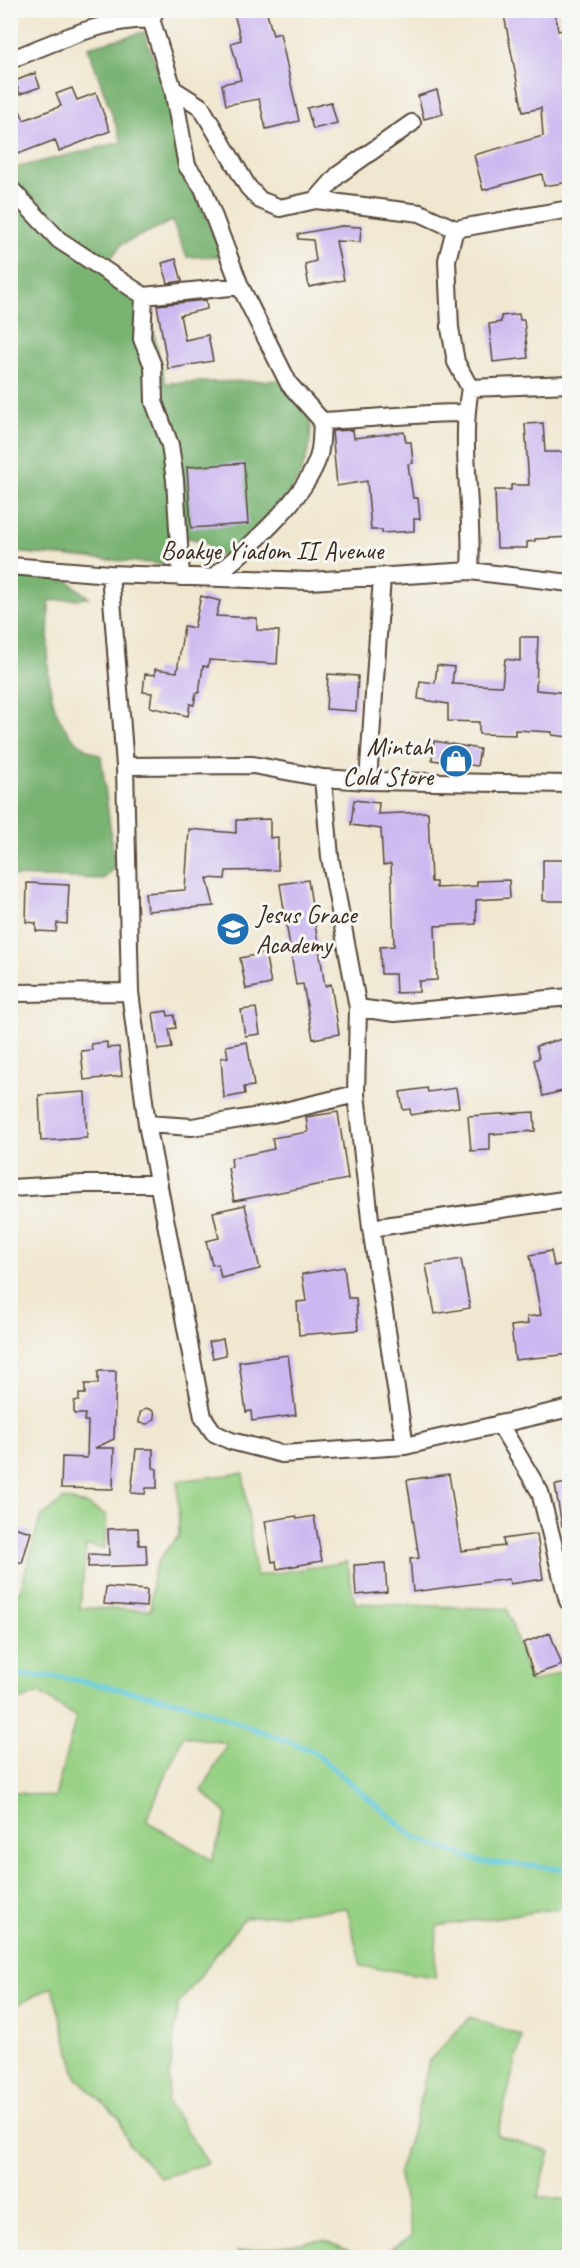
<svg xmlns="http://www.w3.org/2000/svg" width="580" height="2268" font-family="Caveat,sans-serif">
<rect width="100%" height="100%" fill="#f6f6f2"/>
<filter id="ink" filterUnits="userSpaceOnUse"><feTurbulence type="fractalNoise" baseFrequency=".0167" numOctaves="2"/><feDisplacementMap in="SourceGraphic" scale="12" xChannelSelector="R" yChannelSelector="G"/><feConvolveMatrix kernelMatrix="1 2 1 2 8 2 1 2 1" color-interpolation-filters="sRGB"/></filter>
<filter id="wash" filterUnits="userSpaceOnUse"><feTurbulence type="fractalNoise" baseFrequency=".008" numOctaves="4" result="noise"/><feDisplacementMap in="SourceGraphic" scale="24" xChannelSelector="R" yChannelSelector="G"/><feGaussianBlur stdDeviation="1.35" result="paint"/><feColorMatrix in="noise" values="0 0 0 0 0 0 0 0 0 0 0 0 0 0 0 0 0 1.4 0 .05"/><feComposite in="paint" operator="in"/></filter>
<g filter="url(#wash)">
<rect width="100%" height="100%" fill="#f0e7d0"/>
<path fill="#97d185" stroke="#697e52" stroke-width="1.5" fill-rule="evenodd" d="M243,1473L256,1576L347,1562L355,1603L507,1609L531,1683L569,1669V1907L437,1926L435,1977L361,1966L347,1908L244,1918L178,2005L167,2102L208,2163L161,2178L128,2143L119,2118L77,2078L52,1987L11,2008V1792L55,1797L76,1717L39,1693L11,1704V1601L21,1588L40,1518L64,1499L87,1505L106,1515L105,1548L86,1546L80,1608L151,1610C152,1572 151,1564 179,1536L178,1481ZM183,1736L227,1743L202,1791L227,1814L212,1860L146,1821Z
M470,2017L522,2036L497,2135L550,2152L538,2197L569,2200V2257H377L412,2236L398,2171L415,2122L429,2061Z
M324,2240L363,2257H237V2252Z"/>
<path fill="#79b372" stroke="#5a6e48" stroke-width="1.5" d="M144,32L170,103L194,189L222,256L187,257L172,221L122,244L101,270L147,303L165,383L295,380C300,391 309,406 310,418C317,478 266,525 226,560L204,542L186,537L174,565L11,552L10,169L122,142L88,47Z
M11,574L67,580L89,598L49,601C49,658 36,730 101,756L115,866L104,879L11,876Z"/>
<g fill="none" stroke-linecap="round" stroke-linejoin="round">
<path stroke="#60c9dc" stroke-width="5" d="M10,1675L62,1677L185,1703L313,1751L414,1837L481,1862L570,1869"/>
</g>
<g id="blocks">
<path fill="#ccb8f0" d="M233,10H266L273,35L280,33L299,121L266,129L259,99L226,105L222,84L241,80L231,43L241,40Z
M503,10H555L558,31L570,29V182L544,186L542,174L483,190L474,155L543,136L541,108L523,112Z
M35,73L40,87L20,94L15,81Z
M10,88L24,120L61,106L56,94L72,88L77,100L96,93L110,131L59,151L55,140L10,157Z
M437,90L443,114L424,119L418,96Z
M331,102L337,123L313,129L307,108Z
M341,226L361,227L360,242L336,241L344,280L309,287L305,264L316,261L313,240L298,239V234Z
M176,259L182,281L168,283L162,263Z
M206,300L207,309L180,315L185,340L208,335L213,361L168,369L157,305Z
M519,314L520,320H524L528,358L493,362L489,324L501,322V316Z
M543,423L545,452H570V537L535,539V541L527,542V548H497L495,490H511V485H529L525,424Z
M353,430L354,438L404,432L406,442H411L413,463L408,464L413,498H418L420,519H414V531L382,533V530H371L367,481L337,486L332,431Z
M244,463L248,524L191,528L187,467Z
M201,596L220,601L216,616L257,618V630L279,631L277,664L209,660L208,667L203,666L199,693H196L194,705L190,704L188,716L150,707L152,693L143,692L145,674L155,675V669L177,672L184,626L194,628Z
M520,637H538L536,690L570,693L569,737L552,735V732L515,730V735L479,734V722L448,721V704L418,699L420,681L435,683L437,665L454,667L452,684L502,686L505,659L520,661Z
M328,674L358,676L356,711L326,709Z
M434,741L480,749L477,766L432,760Z
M354,800L379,803L378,814L428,812L431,882H436V888L477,886V881L509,880L510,898L476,900V924L435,926L437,980L419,981V992L396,993L395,974H381L380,947L394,946L391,864L383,865L381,829L351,825Z
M270,819V838L278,837V870L226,871L225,879L207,878L214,906L147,911L145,893L185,890L189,829L236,833V820Z
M543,860H570V901H543Z
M308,880L325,986L331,984L339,1034L313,1039L303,984L296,985L280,884Z
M27,883L69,885L67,924L57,923L56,932L36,931V923L26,922Z
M265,953L271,984L246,989L240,958Z
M256,1008L260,1034L245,1036L241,1010Z
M167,1011L168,1016L174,1015L176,1028L169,1029L172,1048L158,1050L153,1013Z
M570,1037V1089L543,1096L534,1060L539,1058L536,1046Z
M107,1042V1048L119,1047L122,1076L84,1080L81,1051L92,1050L91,1044Z
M247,1042L254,1086L244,1087L245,1094L224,1098L221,1058L228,1057L226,1046Z
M427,1088L428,1092L456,1088L459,1107L411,1115L410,1109L403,1110L400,1092Z
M85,1092L87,1138L41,1141L39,1095Z
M338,1112L348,1179L234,1201L228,1168L232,1167L231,1158L274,1149L272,1138L308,1132L306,1117Z
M534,1112L535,1131L490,1134V1150L471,1151L468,1116Z
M245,1205L260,1269L221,1278L218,1264L212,1265L206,1241L219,1238L213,1212Z
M551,1251L554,1266L563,1264L570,1300V1354L515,1360L511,1326L528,1324L527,1317L541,1315L530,1255Z
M461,1259L470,1308L435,1314L426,1265Z
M344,1267L348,1298H356L358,1330L299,1335L297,1302L306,1301L302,1274Z
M223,1339L226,1355L213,1358L209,1342Z
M288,1355L296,1415L252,1421L251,1411L246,1412L239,1362Z
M98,1371H116L114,1439L95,1448H114L113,1489L61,1488L62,1457L87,1458L88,1421H84L85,1414H74V1401H79V1394H85V1384H98Z
M146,1408L154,1411L155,1419L148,1424L139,1423L140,1413Z
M136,1449H153V1468L157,1469V1488H146L145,1494L131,1493Z
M449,1474L461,1551L504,1546L503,1539L537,1534L543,1579L510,1584L509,1579L413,1592L410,1559L419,1558L407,1480Z
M570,1483V1526H562L555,1485Z
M296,1516L297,1519L314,1516L322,1561L277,1569L276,1561L272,1562L265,1521Z
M10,1526L31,1532L22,1563L10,1559Z
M138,1528L139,1545H146L147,1565L88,1567L89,1554L109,1555L108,1529Z
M385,1563L387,1592L356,1595L354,1565Z
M106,1587L147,1590L146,1607L104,1604Z
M550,1633L562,1665L534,1675L523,1643Z"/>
</g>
</g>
<g filter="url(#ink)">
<use href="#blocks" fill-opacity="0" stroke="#564639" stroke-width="1.5"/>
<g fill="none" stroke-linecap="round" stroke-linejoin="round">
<defs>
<path id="minor" d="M151,19L173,89L201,107L248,187L260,200L280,208L316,200L420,213L455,229L570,209
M10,60C55,42 103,19 151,19L156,10
M10,188L59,240L144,296L240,286L203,188L187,166L173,89
M316,200L338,175L412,123
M455,229L447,260L450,328L456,362L470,388C459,448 474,510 470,571
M240,286L289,384L322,421C370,419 417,413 465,413
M144,296L142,339L153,366L154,402L170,445L175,480L181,577
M470,388L570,384
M10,566L110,574L309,581L470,571L570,583
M110,574L125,766L130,992L147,1124L203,1417L214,1433L231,1441L282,1454L405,1446L570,1408
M212,578C245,552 305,498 318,458C322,447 321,433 322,421
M125,766L253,765L323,778L368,781L570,784
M323,778L330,857L358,1008L356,1094L371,1228L405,1446
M368,781L382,577
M10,993L130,992
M358,1008L395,1013L570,997
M147,1124L192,1127L272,1114L356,1094
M10,1188L83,1184H159
M371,1228L570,1199
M499,1423L540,1492L568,1601"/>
</defs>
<use href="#minor" stroke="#564639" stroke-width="20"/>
<use href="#minor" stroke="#fff" stroke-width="16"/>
</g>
</g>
<defs>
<symbol id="shop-disc" viewBox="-11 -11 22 22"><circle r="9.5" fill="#1f6fb2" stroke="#f6f6f2"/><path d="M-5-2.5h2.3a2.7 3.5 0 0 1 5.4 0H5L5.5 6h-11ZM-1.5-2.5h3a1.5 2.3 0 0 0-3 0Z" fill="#fff"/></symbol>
<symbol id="school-disc" viewBox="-11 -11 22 22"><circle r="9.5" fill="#1f6fb2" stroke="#f6f6f2"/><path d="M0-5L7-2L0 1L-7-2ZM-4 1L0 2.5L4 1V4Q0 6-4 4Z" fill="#fff"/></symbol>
</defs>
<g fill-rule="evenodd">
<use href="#shop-disc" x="437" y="742" width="38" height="38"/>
<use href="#school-disc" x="214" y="910" width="38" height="38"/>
</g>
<g text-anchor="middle" stroke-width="6" stroke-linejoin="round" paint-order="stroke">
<g font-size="26" fill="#3b2a1e" stroke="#f6f6f2">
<text x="272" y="559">Boakye Yiadom II Avenue</text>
</g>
<g font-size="26" fill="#3b2a1e" stroke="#f6f6f2" text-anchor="end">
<text x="433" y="755">Mintah<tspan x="433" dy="30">Cold Store</tspan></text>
<text x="256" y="923" text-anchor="start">Jesus Grace<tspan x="256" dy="30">Academy</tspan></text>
</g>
</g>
<rect width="580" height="2268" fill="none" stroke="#f6f6f2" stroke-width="36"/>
</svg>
